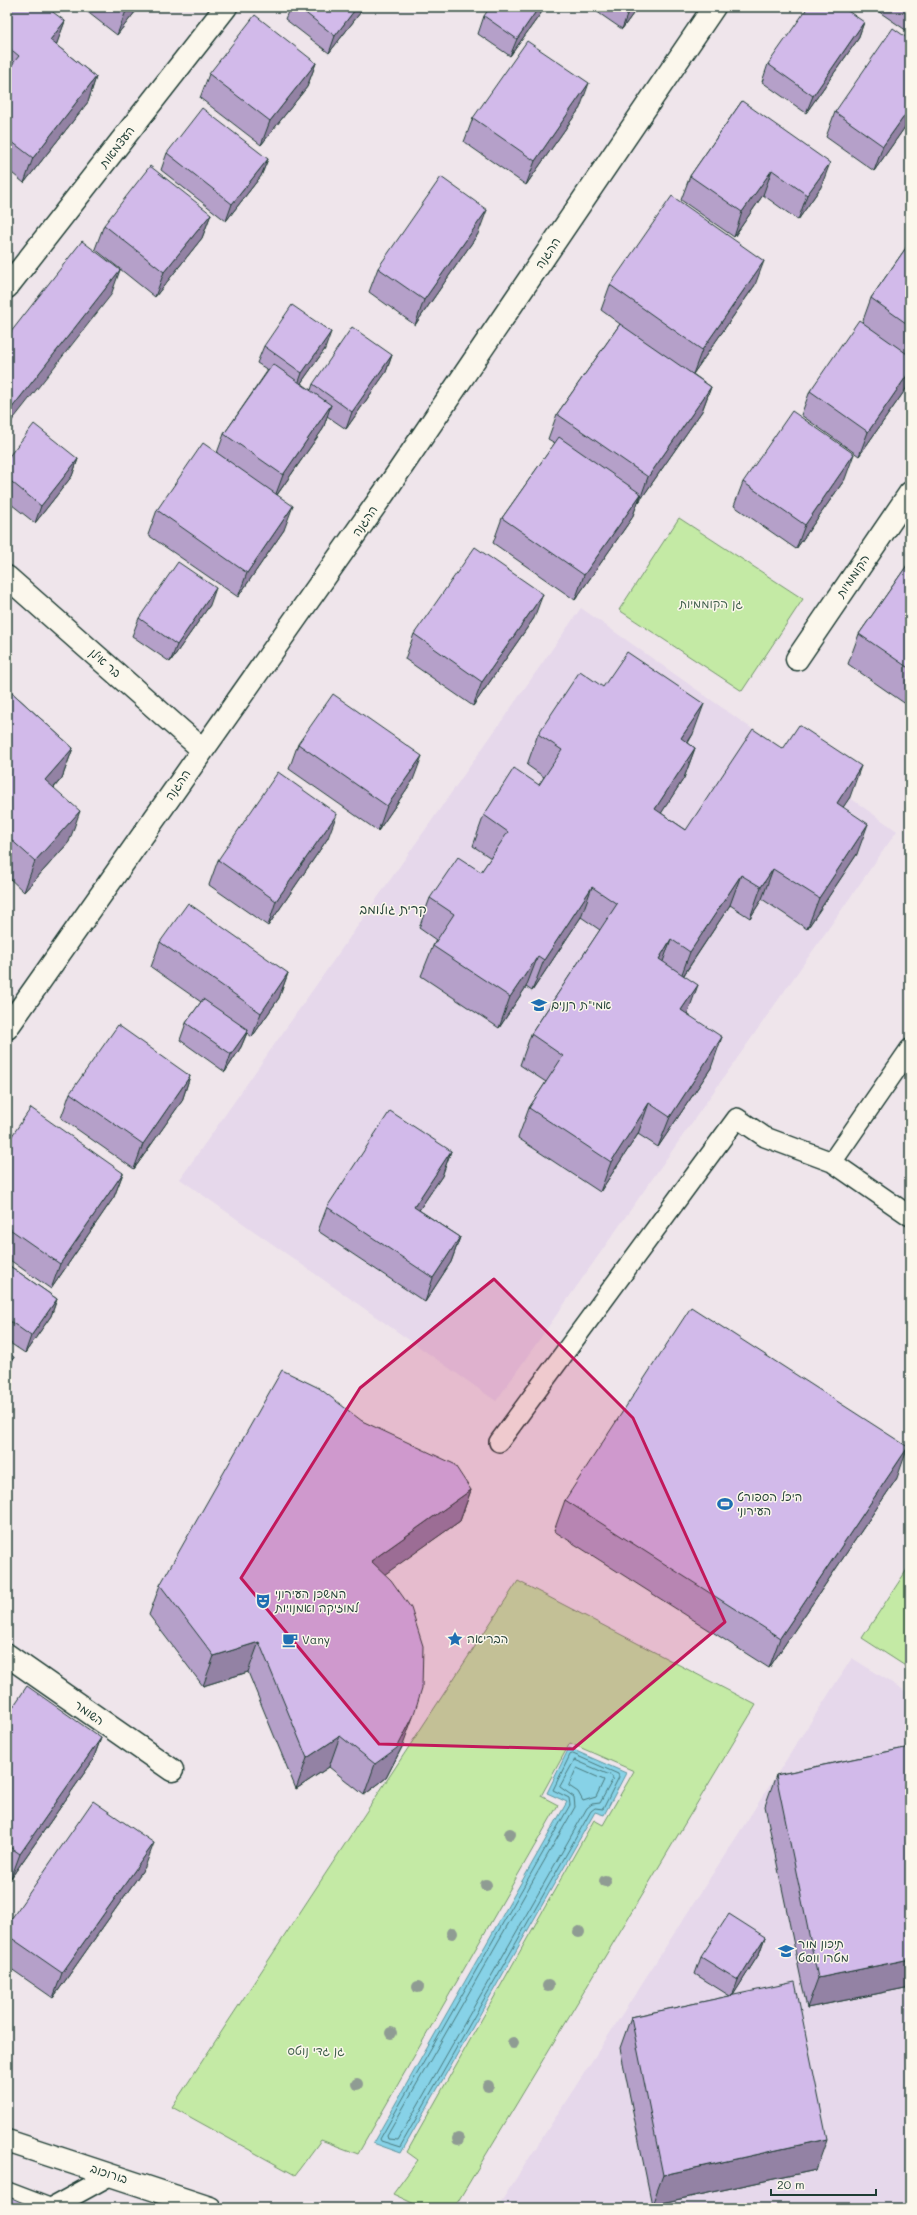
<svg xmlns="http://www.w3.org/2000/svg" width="917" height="2215" font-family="Mali,'Playpen Sans Hebrew',sans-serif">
<rect width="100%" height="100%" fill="#efe5eb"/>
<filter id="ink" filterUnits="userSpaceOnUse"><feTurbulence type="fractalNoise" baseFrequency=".025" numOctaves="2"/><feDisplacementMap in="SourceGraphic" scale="8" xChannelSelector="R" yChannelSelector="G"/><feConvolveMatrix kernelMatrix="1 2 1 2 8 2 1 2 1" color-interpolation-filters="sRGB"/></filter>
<g filter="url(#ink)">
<path fill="#e6d8eb" d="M581,608L897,831L496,1401L180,1179Z
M852,1658L910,1694V2208H497Z"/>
<path fill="#c4eaa5" stroke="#72946c" d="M679,518L803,599L742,691L619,610Z
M910,1565V1669L862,1638Z
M518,1581L756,1705L454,2208H423L393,2194L418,2160L407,2152L594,1820L603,1825L634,1771L570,1743L541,1796L558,1805L358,2154L321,2140L295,2175L172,2107Z"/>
<path fill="#87d2e7" stroke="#5d969f" d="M569,1748L626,1773L604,1815L595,1812L401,2153L373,2143L567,1802L547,1793Z"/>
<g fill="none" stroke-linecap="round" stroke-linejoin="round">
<path stroke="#49797c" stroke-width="1" d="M573,1754L618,1774L619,1777L603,1809L595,1808L591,1811L400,2147L381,2141L380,2139L570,1805L569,1798L553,1790L570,1755Z
M575,1760L612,1776L613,1779L600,1803L592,1804L587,1808L398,2140L388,2139L387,2136L575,1807L574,1797L560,1787Z
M577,1768L604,1780L596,1797L583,1801L578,1792L569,1786Z"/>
<defs>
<path id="service" d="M832,1162L910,1049
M499,1442L737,1118L765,1137L832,1162L910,1216
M7,2192L49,2208
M51,2208L111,2175"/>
<path id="minor" d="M7,287L226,7
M7,577L203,750
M797,659L910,493
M7,1028L384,493L714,7
M7,1655L172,1770"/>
<path id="tertiary" d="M7,2141L210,2208"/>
</defs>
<use href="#service" stroke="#1f3d34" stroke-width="22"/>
<use href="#minor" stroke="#1f3d34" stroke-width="25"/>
<use href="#tertiary" stroke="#1f3d34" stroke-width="25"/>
<use href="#service" stroke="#fbf7ec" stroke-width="19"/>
<use href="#minor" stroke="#fbf7ec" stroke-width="22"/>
<use href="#tertiary" stroke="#fbf7ec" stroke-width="22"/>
</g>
<g fill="#8f9c93">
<circle cx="510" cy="1834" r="6"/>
<circle cx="605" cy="1881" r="6"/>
<circle cx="486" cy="1885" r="6"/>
<circle cx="579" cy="1932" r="6"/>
<circle cx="452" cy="1933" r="6"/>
<circle cx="548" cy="1986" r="6"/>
<circle cx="418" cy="1987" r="6"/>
<circle cx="391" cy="2033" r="6"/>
<circle cx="513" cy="2043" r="6"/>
<circle cx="357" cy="2084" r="6"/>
<circle cx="488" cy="2086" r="6"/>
<circle cx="458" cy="2139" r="6"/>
</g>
<path fill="#b5a0c9" stroke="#1f3d34" d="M7,7L65,21L56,45L96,77L88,102L24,183L7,169Z
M81,7H139L117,35Z
M290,7H362L360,13L329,53L285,19Z
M590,7H638L622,29Z
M872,7H910V33Z
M544,9L510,56L478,34L484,16Z
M864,22L858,39L806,113L762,82L768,64Z
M910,40V120L874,171L826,137L835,112Z
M316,63L307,87L261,145L200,98L209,74Z
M742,101L821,187L798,220L763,195L734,237L681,200L690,176Z
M580,108L526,185L464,142L473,118Z
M167,153L268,159L261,176L226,221L161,170Z
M211,214L202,238L155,297L95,249L104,225Z
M478,234L415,325L369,292L378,268Z
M910,242V380L908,386L859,456L801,415L810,391L862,323L871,298Z
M610,285H755L693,374L711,387L702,411L639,502L638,501L632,518L575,600L493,543L502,518L555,443L548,439L557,414L620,324L601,310Z
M264,346L325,349L301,383L311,390L313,384L392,355L386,372L346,429L327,416L323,429L277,495L284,530L238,597L148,535L157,510L217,453L224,434L268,370L257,363Z
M7,459H78L72,476L35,523L7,501Z
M845,479L796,549L734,506L743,482Z
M910,561V707L848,664L859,634Z
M210,605L170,662L132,636L139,618Z
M534,618L473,706L405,659L414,634Z
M603,687L693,734L688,743L695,748L684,778L661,813L686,830L850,797L843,807L857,854L807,929L762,899L750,918L730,905L684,975L687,1014L711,1068L658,1147L638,1134L600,1192L518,1138L529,1108L546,1082L520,1065L531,1034L600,930L581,917L532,991L526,987L499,1028L421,976L433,946L436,940L419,928L430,898L481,872L491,858L473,846L484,815L539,785L544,777L527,765L538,734Z
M7,688L73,748L62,778L54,788L69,842L24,892L7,876Z
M298,744L413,780L378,831L289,769Z
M328,838L268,926L209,885L218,860Z
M160,942L288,973L279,998L252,1037L247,1033L241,1047L225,1072L180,1040L186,1023L201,1002L151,967Z
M190,1076L182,1101L134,1169L61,1118L70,1093Z
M7,1143L123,1173L114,1197L51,1289L7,1258Z
M451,1151L442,1176L419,1210L460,1237L451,1262L425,1302L318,1231L327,1207Z
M7,1264L57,1299L51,1316L25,1353L7,1341Z
M362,1421L471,1490L460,1521L384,1574L402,1747L386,1778L364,1795L329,1767L296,1789L248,1672L203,1686L149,1615L160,1585Z
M897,1478L769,1668L554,1531L565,1500Z
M7,1716L101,1738L92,1762L11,1878L7,1876Z
M910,1747V1987L807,2008L765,1806L776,1775Z
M145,1867L53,1998L7,1966V1925Z
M765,1937L759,1954L733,1995L816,2170L652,2205L620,2048L631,2017L730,1996L695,1974L701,1957Z"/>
<path fill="#9382a4" stroke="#1f3d34" d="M129,7H139L117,35L126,11Z
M357,7H362L360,13L329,53L335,36Z
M539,7H544V9L510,56L517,39Z
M630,7H638L622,29Z
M65,21L56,46L50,40Z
M864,22L858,39L806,113L813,96Z
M316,63L307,87L261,145L270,121Z
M96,77L88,102L24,183L33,158Z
M589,83L580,108L526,185L535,161Z
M910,108V120L874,171L883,146Z
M268,159L261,176L226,221L232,204Z
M830,163L821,187L798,220L807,195Z
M772,170L763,195L734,237L742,212Z
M487,210L478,234L415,325L424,300Z
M211,214L202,238L155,297L164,272Z
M764,261L755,285L693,374L702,350Z
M120,270L111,295L7,427V414Z
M331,332L325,349L296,390L302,373Z
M392,355L386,372L346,429L352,412Z
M910,371V380L908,386L859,456L868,432Z
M711,387L702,411L639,502L648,477Z
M331,405L323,429L274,499L283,475Z
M854,454L845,479L796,549L805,525Z
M78,459L72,476L35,523L41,506Z
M641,494L632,518L575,600L584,575Z
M293,506L284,530L238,597L247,573Z
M216,588L210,605L170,662L177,645Z
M543,594L534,618L473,706L482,682Z
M704,704L693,734L670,769L681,738Z
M73,748L62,778L34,810L45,780Z
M695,748L684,778L644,840L655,809Z
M422,756L413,780L378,831L387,806Z
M861,766L850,797L826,833L837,803Z
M80,811L69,842L24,892L35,861Z
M337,814L328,838L268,926L276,901Z
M868,824L857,854L807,929L819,898Z
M773,869L762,899L750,918L761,887Z
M741,875L730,905L679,982L690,952Z
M592,887L581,917L532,991L544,960Z
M671,939L660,970L659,959Z
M538,956L526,987L499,1028L510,997Z
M288,973L279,998L252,1037L261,1013Z
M698,985L687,1015L681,1010Z
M248,1030L241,1047L225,1072L231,1054Z
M722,1037L711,1068L658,1147L670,1117Z
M190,1076L182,1101L134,1169L143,1144Z
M649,1103L638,1134L600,1192L611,1162Z
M451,1151L442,1176L405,1231L414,1207Z
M123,1173L114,1197L51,1289L60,1264Z
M460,1237L451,1262L425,1302L433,1278Z
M57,1299L51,1316L25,1353L31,1336Z
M14,1357L8,1374L7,1375V1367Z
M908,1447L897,1478L769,1668L780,1638Z
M471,1490L460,1521L360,1592L371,1561Z
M259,1642L248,1672L203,1686L214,1656Z
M413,1717L402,1747L386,1778L364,1795L375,1764Z
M340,1736L329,1767L296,1789L307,1758Z
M101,1738L92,1762L11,1878L20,1854Z
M154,1843L145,1867L53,1998L62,1973Z
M765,1937L759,1954L732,1997L738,1980Z
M910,1959V1987L807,2008L818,1978Z
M827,2139L816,2170L652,2205L663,2175Z"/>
<path fill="#d2baea" stroke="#1f3d34" d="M7,7H46L65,21L50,40L96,77L33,158L7,138V71L19,56L7,46Z
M121,7H129L126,11Z
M298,7H357L335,36Z
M490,7H539L517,39L484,16Z
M808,7H842L864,22L813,96L768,64Z
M255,15L316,63L270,121L209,74Z
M893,28L910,40V108L883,146L835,112Z
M527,41L589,83L535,161L473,118Z
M742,101L830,163L807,195L772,170L742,212L690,176Z
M202,108L268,159L232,204L167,153Z
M150,166L211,214L164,272L104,225Z
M441,177L487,210L424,300L378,268Z
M672,196L764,261L702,350L610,285Z
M82,241L120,270L7,414V337Z
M910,242V326L871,298Z
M292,305L331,332L302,373L264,346Z
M859,320L910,356V371L868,432L810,391Z
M620,324L711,387L648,477L557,414Z
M352,327L392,355L352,412L313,384Z
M273,364L331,405L283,475L224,434Z
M792,411L854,454L805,525L743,482Z
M34,424L78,459L41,506L7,478V459Z
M559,437L641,494L584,575L502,518Z
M203,443L293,506L247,573L157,510Z
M475,547L543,594L482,682L414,634Z
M910,561V669L859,634Z
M178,562L216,588L177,645L139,618Z
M627,652L704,704L681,738L695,748L655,809L686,830L753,729L783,749L799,725L861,766L837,803L868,824L819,898L773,869L761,887L741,875L690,952L671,939L659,959L698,985L681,1010L722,1037L670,1117L649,1103L611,1162L529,1108L563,1056L531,1034L617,904L592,887L544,960L538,956L510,997L433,946L454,914L430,898L458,857L481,872L508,832L484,815L514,768L539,785L562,750L538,734L580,671L603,687Z
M7,688L73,748L45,780L80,811L35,861L7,836Z
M333,694L422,756L387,806L298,744Z
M278,772L337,814L276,901L218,860Z
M188,903L288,973L261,1013L160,942Z
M203,999L248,1030L231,1054L186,1023Z
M118,1025L190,1076L143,1144L70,1093Z
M31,1108L123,1173L60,1264L7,1227V1143Z
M390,1111L451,1151L414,1207L460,1237L433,1278L327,1207Z
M7,1264L57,1299L31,1336L7,1319Z
M691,1307L908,1447L780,1638L565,1500Z
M7,1352L14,1357L7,1367Z
M282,1370L319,1388L362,1421L454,1464L471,1490L371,1561L391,1580L411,1608L423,1646L422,1688L413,1717L397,1748L375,1764L340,1736L307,1758L259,1642L214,1656L160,1585Z
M27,1686L101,1738L20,1854L7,1845V1716Z
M910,1747V1959L818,1978L776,1775Z
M93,1801L154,1843L62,1973L7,1935V1925Z
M729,1914L765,1937L738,1980L701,1957Z
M795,1982L827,2139L663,2175L631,2017Z
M7,2196L35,2208H7Z"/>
</g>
<path fill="#c2185b" fill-opacity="0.2" stroke="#c2185b" stroke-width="3" stroke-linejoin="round" d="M494,1279L633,1418L725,1622L573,1749L379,1744L241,1578L360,1388Z"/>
<defs>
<symbol id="school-bare" viewBox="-9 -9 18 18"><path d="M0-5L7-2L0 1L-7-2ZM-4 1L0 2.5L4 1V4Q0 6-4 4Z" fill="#1f6fb2" stroke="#fbf7ec" stroke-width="2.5" paint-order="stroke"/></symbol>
<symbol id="stadium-bare" viewBox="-9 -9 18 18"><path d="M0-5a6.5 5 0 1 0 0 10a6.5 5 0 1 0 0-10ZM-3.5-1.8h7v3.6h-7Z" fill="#1f6fb2" stroke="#fbf7ec" stroke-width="2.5" paint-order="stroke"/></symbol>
<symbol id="theatre-bare" viewBox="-9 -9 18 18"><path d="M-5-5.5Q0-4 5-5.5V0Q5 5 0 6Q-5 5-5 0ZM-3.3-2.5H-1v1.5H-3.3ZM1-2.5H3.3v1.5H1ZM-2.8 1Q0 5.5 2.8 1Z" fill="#1f6fb2" stroke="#fbf7ec" stroke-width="2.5" paint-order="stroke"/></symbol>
<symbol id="sight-bare" viewBox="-9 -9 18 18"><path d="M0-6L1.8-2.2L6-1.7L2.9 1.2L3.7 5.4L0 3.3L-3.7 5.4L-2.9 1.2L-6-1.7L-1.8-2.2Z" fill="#1f6fb2" stroke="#fbf7ec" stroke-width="2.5" paint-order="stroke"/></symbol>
<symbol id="cafe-bare" viewBox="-9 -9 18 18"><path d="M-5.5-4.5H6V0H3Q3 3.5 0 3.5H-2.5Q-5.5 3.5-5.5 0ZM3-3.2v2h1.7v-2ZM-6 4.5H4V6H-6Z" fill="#1f6fb2" stroke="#fbf7ec" stroke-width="2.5" paint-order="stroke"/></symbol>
</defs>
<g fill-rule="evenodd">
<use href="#school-bare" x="528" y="994" width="22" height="22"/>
<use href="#stadium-bare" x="714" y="1493" width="22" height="22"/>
<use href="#theatre-bare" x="252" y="1590" width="22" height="22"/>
<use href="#sight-bare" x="444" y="1628" width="22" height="22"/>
<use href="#cafe-bare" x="279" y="1629" width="22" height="22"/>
<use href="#school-bare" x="775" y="1940" width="22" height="22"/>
</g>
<g text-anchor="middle" stroke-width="3" stroke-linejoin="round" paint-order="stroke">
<g font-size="12" fill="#1f3d34" stroke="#fbf7ec">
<text transform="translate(117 147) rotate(-52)" y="4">העצמאות</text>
<text transform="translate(548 253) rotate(-56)" y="4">ההגנה</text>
<text transform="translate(365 521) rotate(-55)" y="4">ההגנה</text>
<text transform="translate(853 576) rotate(-56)" y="4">הקוממיות</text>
<text transform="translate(105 663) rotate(41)" y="4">בר אילן</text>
<text transform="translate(178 785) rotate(-55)" y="4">ההגנה</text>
<text transform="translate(89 1713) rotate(35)" y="4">השומר</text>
<text transform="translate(109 2174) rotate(18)" y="4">בורוכוב</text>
</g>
<g font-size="12" fill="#40604b" stroke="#fbf7ec">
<text x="711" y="608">גן הקוממיות</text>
<text x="316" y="2055">גן גדי נוטס</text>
</g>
<g font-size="12" fill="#1f3d34" stroke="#fbf7ec" text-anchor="start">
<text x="551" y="1009">אמי"ת רננים</text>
<text x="737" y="1501">היכל הספורט<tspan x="737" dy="14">העירוני</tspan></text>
<text x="275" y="1598">המשכן העירוני<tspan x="275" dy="14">למוזיקה ואמנויות</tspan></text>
<text x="467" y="1643">הבריאה</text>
<text x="302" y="1644">Vany</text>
<text x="798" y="1948">תיכון מור<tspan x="798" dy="14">מטרו ווסט</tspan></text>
</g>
<g font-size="13" fill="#1f3d34" stroke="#fbf7ec">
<text x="393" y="914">קרית גולומב</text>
</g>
</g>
<rect width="917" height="2215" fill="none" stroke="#fbf7ec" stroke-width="24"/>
<rect x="12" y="12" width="893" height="2191" fill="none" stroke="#1f3d34" stroke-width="1.5" filter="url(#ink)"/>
<path d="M771 2189v6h105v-6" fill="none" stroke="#1f3d34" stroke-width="2"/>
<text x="777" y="2189" font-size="12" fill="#1f3d34" stroke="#fbf7ec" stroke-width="3" paint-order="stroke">20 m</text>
</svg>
